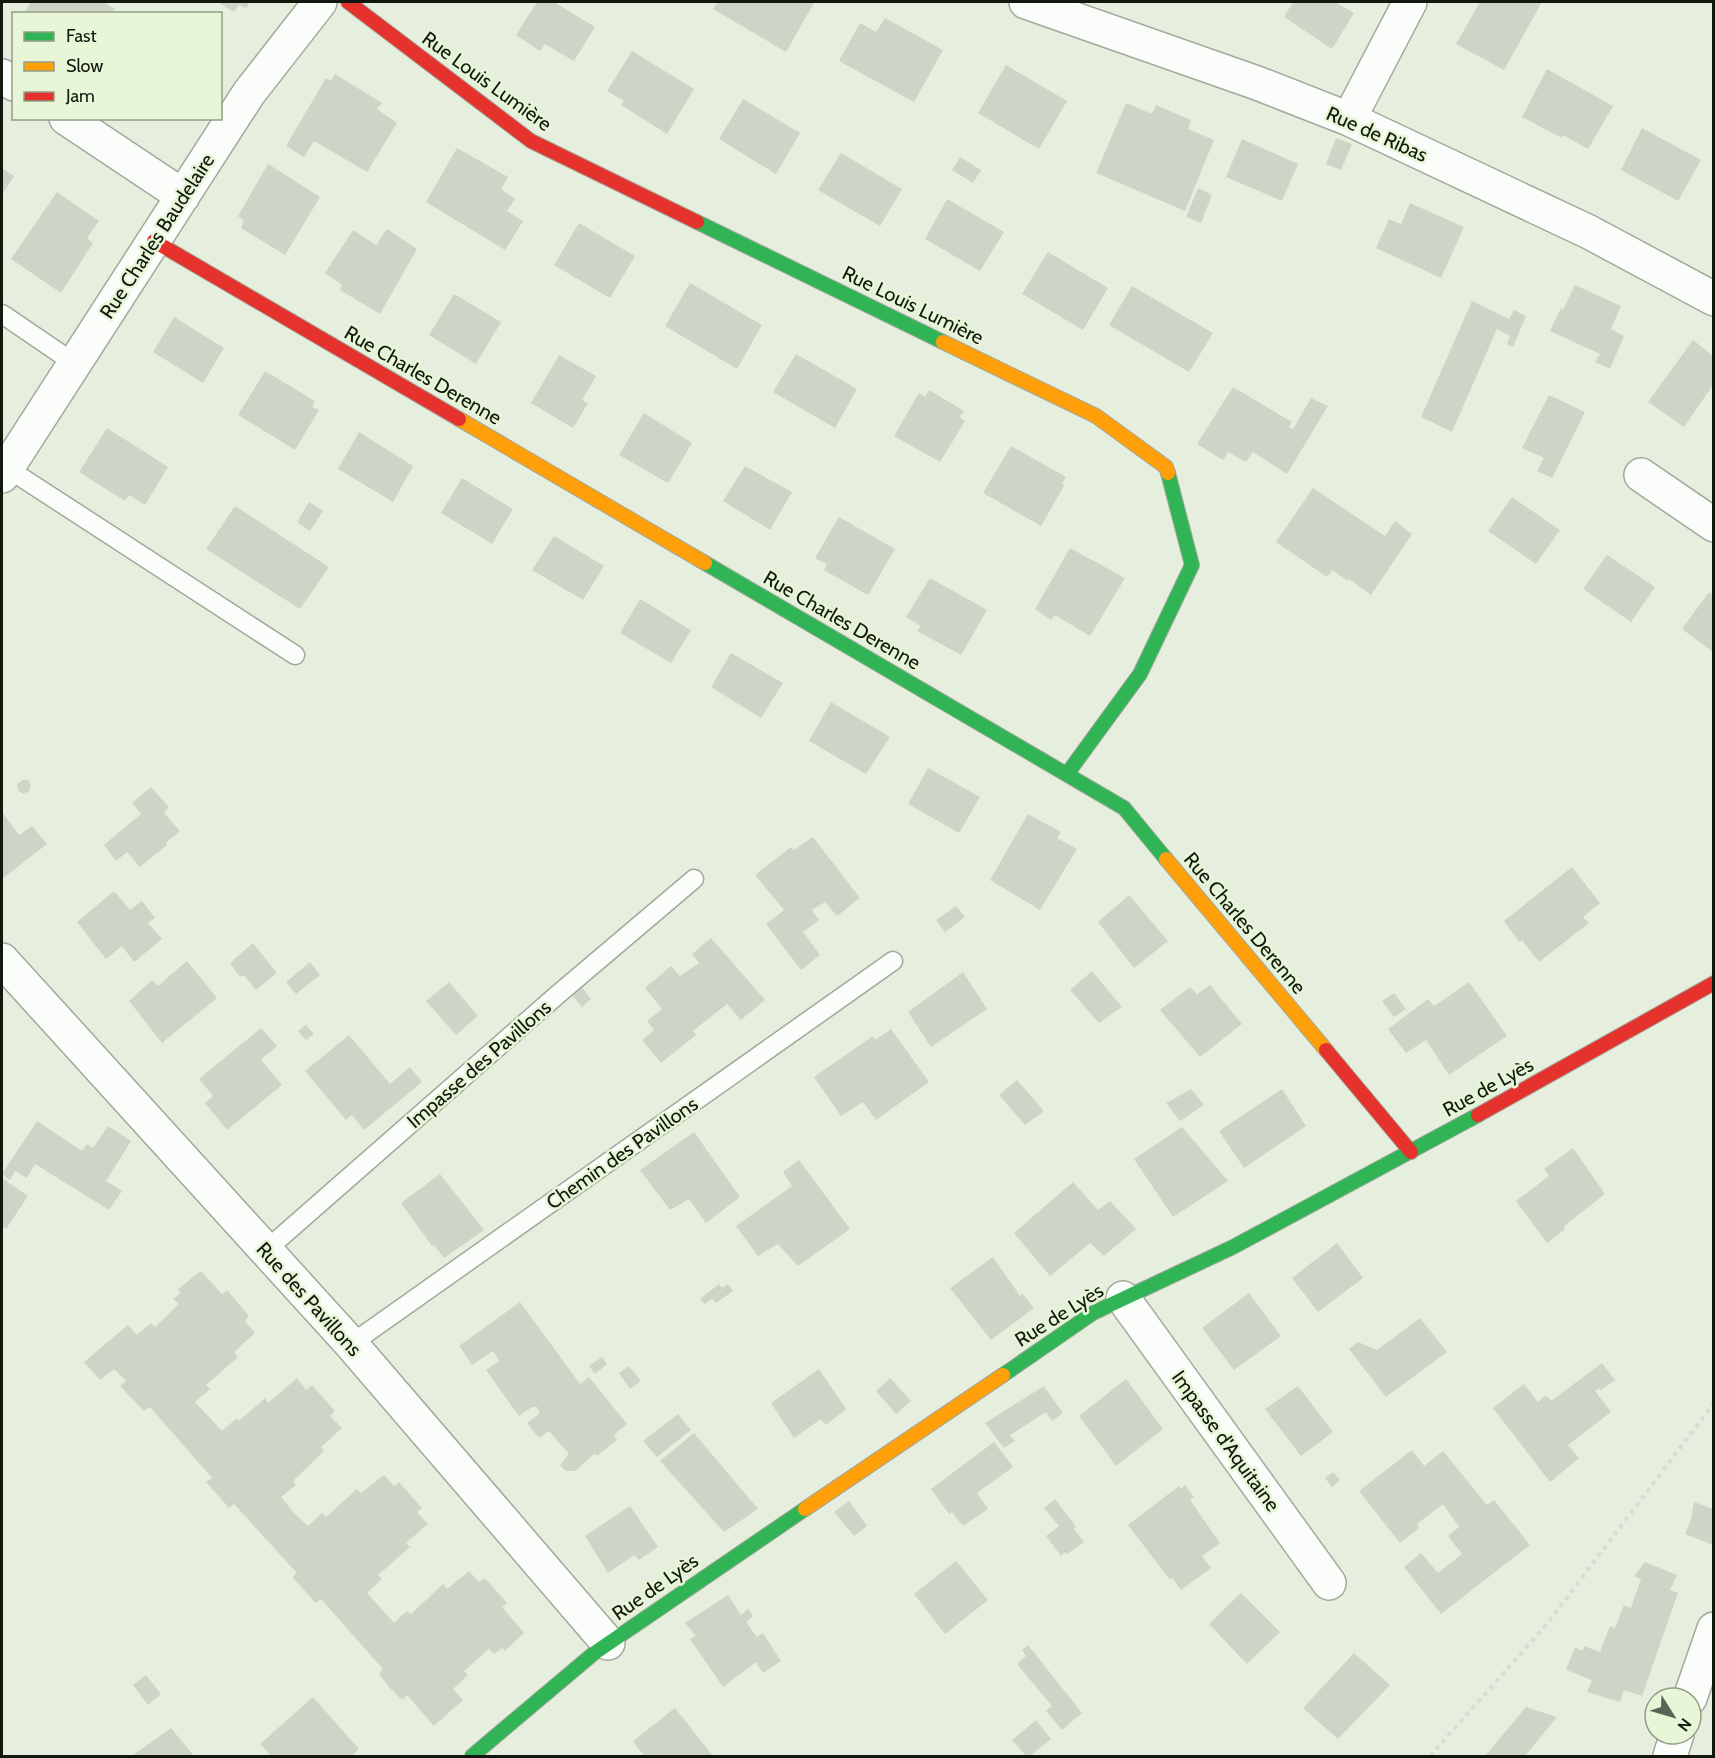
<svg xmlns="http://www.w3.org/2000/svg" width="1715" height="1758" font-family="Cabin,sans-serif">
<rect width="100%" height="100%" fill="#e6efde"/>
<path fill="#ced5c7" d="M31,2H104L115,9L112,14H23Z
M217,2H250L246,8L239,5L234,12Z
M537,2H554L595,27L574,61L545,44L540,51L516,35Z
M718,2H812L814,3L786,52L713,9Z
M1293,2H1335L1354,13L1332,49L1284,17Z
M1480,2H1542L1504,70L1456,44Z
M885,18L943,50L914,102L839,61L860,23L876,32Z
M632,51L694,89L667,134L621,105L624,101L607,91Z
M1006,65L1067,101L1039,149L978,113Z
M1547,69L1613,106L1588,149L1563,135L1562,138L1522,117Z
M335,74L382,103L377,109L397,123L367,172L314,141L304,157L286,146L326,78L331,81Z
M743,99L800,133L776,174L719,139Z
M1126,103L1152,114L1156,105L1191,120L1188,129L1214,140L1185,211L1096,173Z
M1642,128L1701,160L1678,201L1621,170Z
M1336,138L1352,144L1341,170L1326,164Z
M1242,139L1298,164L1282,201L1226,177Z
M457,148L508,177L501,189L515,199L507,211L523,221L505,250L426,202Z
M841,153L902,189L880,226L818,190Z
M960,157L981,170L973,183L952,170Z
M268,164L320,197L285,255L241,228L244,221L238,216Z
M2,168L14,176L2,195Z
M1198,188L1212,195L1201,223L1186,217Z
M57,192L99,221L87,238L93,243L61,293L11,259Z
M947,199L1004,232L980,271L925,239Z
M1410,203L1464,227L1441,278L1376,248L1389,219L1401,224Z
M579,223L635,256L610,298L554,265Z
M387,229L417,249L380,314L340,290L342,285L325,273L353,230L376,245Z
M1048,252L1108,288L1083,330L1022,294Z
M690,283L762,325L737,369L665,326Z
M1575,285L1621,306L1611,329L1624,336L1610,369L1595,362L1600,354L1550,331L1561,308L1563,310Z
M1132,286L1213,333L1189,372L1109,325Z
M454,294L501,322L476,364L429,335Z
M1472,301L1509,319L1514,310L1526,316L1513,347L1507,344L1510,336L1497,329L1452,432L1421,417Z
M174,317L224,348L203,383L153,352Z
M1693,340L1713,356V385L1684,427L1648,402Z
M796,354L857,389L835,428L773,392Z
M559,355L596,376L582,400L588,403L573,428L531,403Z
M265,371L315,401L312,407L319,410L295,450L238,415Z
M1233,387L1292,422L1289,427L1293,429L1311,398L1328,406L1287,474L1253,452L1246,462L1228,452L1223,460L1197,444Z
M929,390L964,411L959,417L965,421L940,462L894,436L919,393L925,397Z
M1549,395L1585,412L1552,478L1537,471L1544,458L1522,448Z
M644,413L692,443L668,483L619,455Z
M107,428L168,467L145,505L129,495L125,501L79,472Z
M359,432L413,466L393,502L338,469Z
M1011,446L1066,477L1062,483L1064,486L1041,526L983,493Z
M745,466L792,492L770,530L723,501Z
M462,478L513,509L492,544L441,513Z
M1313,488L1385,536L1395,521L1412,534L1371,595L1349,579L1348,581L1332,570L1327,577L1276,542Z
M1512,497L1560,530L1536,564L1488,531Z
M309,502L323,511L310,531L297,522Z
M235,506L329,567L300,609L206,549Z
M839,517L895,549L868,595L824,570L827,564L815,558Z
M554,536L604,566L583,600L532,570Z
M1070,548L1125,578L1090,636L1055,615L1051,620L1035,609Z
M1607,555L1655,587L1631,622L1583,589Z
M930,578L987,610L961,655L917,631L921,626L906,617Z
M1709,592L1713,595V652L1682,629Z
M640,599L691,630L671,663L620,633Z
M731,653L783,683L761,718L711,687Z
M831,702L890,737L866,774L809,741Z
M928,768L980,797L959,833L908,804Z
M23,780H28L31,785L29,791L23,794L18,790L17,784Z
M151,787L169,807L164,813L180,831L166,843L167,845L140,867L127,852L116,861L104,845L141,814L132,803Z
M2,812L19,835L32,826L47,844L2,879Z
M1028,814L1061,832L1057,838L1077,849L1040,910L990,880Z
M813,837L860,898L837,916L825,902L812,910L819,920L803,932L820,955L801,970L766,924L784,910L755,875L791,847L794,850Z
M1572,867L1600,903L1583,917L1589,923L1539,962L1522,940L1519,942L1504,921Z
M114,891L130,910L142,901L155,918L148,923L162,939L134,962L122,946L106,959L77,922Z
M1129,895L1168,941L1134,968L1098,922Z
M956,906L965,917L945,932L936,920Z
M711,938L765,1000L741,1020L727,1004L693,1031L696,1035L661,1063L642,1040L654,1030L647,1021L662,1009L645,988L671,966L680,976L699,963L692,954Z
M253,943L277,973L256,990L244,975L240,977L230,963Z
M187,961L217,998L162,1043L129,1001L152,980L158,986Z
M310,962L320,975L296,994L286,982Z
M1092,971L1122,1007L1099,1023L1070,990Z
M963,972L987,1009L931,1047L908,1012Z
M449,982L478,1016L456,1035L426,1001Z
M1469,982L1507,1036L1449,1075L1426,1040L1406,1053L1388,1029L1428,999L1434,1006Z
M1210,985L1242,1024L1200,1057L1160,1010L1190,987L1197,994Z
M581,986L591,999L582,1007L571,994Z
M1394,993L1406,1009L1394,1017L1382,1001Z
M306,1025L314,1034L306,1040L298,1031Z
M261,1028L277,1046L261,1060L282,1085L227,1130L205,1103L213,1096L199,1079Z
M891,1029L929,1082L876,1120L863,1102L841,1116L814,1077L873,1036L875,1040Z
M349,1035L390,1084L410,1067L422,1082L364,1130L352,1115L346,1120L305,1071Z
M1017,1080L1044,1111L1025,1125L999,1095Z
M1191,1089L1204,1105L1180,1121L1166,1103Z
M1282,1089L1306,1126L1244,1168L1219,1131Z
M37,1121L82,1151L87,1144L93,1148L108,1126L131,1141L106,1181L122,1191L109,1210L35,1164L27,1178L15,1171L10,1180L2,1174Z
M1182,1127L1228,1181L1173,1217L1134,1159Z
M694,1132L740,1197L706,1223L689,1199L670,1210L640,1170Z
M1573,1148L1605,1194L1564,1226L1565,1229L1547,1243L1516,1201L1549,1176L1544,1169Z
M799,1160L850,1229L798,1266L778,1244L758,1256L736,1226L792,1186L783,1172Z
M440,1174L484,1230L444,1258L434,1245L432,1246L401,1203Z
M2,1178L28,1196L6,1229L2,1226Z
M1073,1182L1098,1210L1110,1201L1136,1229L1104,1256L1090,1243L1050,1276L1014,1233Z
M1337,1243L1363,1278L1318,1312L1292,1278Z
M993,1257L1020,1296L1022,1293L1034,1308L991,1340L950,1288Z
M201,1271L222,1294L227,1290L249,1316L245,1321L255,1333L234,1352L238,1357L206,1385L210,1389L195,1402L222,1431L237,1418L239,1421L265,1398L268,1403L297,1378L306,1390L312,1385L335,1411L330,1416L342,1428L321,1447L324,1451L293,1481L296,1485L281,1497L294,1513L308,1526L322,1513L326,1517L357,1489L361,1493L384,1475L394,1486L399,1482L422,1508L417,1512L428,1524L406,1543L410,1547L378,1575L382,1579L367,1593L394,1623L407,1611L411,1614L443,1584L447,1589L469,1571L479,1582L485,1578L507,1603L502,1607L524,1633L505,1651L502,1648L494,1654L489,1649L464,1671L468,1675L453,1689L463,1700L434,1726L407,1695L402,1700L389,1687L379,1674L383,1669L321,1599L316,1603L292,1577L297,1573L234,1504L229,1508L206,1482L212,1478L150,1407L144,1411L120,1386L126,1381L114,1369L100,1380L84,1362L128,1325L137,1335L151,1323L155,1327L179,1304L173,1299L181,1293L178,1289Z
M719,1284L722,1288L728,1284L733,1291L716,1303L712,1299L704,1304L700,1299Z
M1249,1293L1281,1336L1234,1370L1202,1328Z
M520,1302L580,1384L589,1377L627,1424L614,1435L617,1440L598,1455L594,1454L575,1471H566L560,1465L569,1454L549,1431L539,1438L527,1423L540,1413L537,1407H532L519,1416L486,1370L499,1361L493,1351L472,1365L459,1346Z
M1420,1318L1447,1352L1386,1397L1349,1349L1358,1342L1377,1350Z
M602,1357L607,1364L595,1374L589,1366Z
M1602,1363L1615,1380L1601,1390L1599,1388L1595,1391L1611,1412L1568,1445L1579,1458L1550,1482L1493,1408L1524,1384L1538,1402L1546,1395L1551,1401Z
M629,1366L641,1381L630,1389L619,1373Z
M819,1369L846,1409L826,1425L821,1419L794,1438L771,1403Z
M890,1378L911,1401L896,1414L876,1391Z
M1126,1379L1163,1429L1116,1466L1079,1416Z
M1044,1386L1063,1413L1052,1421L1046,1412L1010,1435L1015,1441L1004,1448L985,1423Z
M1298,1386L1333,1432L1301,1456L1265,1409Z
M678,1414L691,1430L657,1457L643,1441Z
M694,1433L758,1509L724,1532L660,1461Z
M994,1442L1013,1467L977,1493L988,1509L963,1526L952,1512L949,1514L931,1489Z
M1412,1450L1424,1466L1443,1451L1487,1505L1494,1500L1530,1545L1441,1614L1404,1567L1421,1553L1438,1573L1462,1554L1448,1536L1459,1527L1443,1504L1417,1524L1419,1528L1400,1543L1359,1491Z
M1333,1472L1340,1480L1332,1487L1325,1478Z
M1185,1485L1194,1497L1190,1500L1220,1543L1202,1556L1211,1568L1181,1590L1172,1578L1170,1580L1128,1525L1179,1486L1181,1489Z
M1055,1499L1076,1527L1074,1529L1084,1542L1067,1554L1065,1552L1061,1556L1046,1536L1059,1526L1044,1508Z
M849,1501L867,1526L854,1536L834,1512Z
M1694,1502L1713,1509V1545L1685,1534L1691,1519Z
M630,1506L658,1547L639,1560L634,1555L608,1573L585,1536Z
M956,1561L988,1600L945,1634L914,1594Z
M1645,1562L1677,1575L1670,1590L1678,1593L1642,1696L1624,1690L1620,1702L1587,1692L1592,1680L1566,1670L1575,1647L1583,1651L1584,1646L1600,1652L1610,1626L1615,1628L1624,1605L1631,1608L1641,1579L1634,1576Z
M1241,1593L1280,1632L1247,1664L1209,1624Z
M728,1595L741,1615L748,1609L753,1616L746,1622L757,1637L763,1633L781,1661L763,1673L756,1662L723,1687L690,1639L696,1636L685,1623Z
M1028,1645L1082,1713L1062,1730L1046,1711L1052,1706L1017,1664L1026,1656L1022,1650Z
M1354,1653L1390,1685L1338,1739L1303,1708Z
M146,1675L161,1694L148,1705L133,1685Z
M313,1697L359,1749L351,1756H271L260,1744Z
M1526,1707L1557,1717L1525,1756H1485Z
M675,1708L713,1756H645L637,1747L633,1741Z
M1036,1720L1051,1739L1030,1756H1026L1012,1740Z
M171,1728L194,1756H132Z"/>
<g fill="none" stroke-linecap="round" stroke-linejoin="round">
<defs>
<path id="lane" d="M2,314L74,363
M7,468L295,655
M265,1251L556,996L694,879
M351,1344L893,961"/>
<path id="street" d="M1026,2L1257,83L1349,119L1589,232L1714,299
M2,76L14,84
M66,118L183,196
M1349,119L1410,2
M1641,475L1714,525
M2,476L249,93L320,2
M2,960L351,1344L608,1643
M1123,1298L1329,1583
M1690,1698L1714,1629
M1670,1756L1677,1734"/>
<path id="fast" d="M697,222L943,342
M705,563L1124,808L1166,859
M1067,774L1140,674L1192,565L1168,473
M1003,1375L1093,1313L1233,1247L1478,1115
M472,1756L593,1654L805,1509"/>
<path id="slow" d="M943,342L1096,416L1166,467L1168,473
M459,419L705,563
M1166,859L1326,1050
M805,1509L1003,1375"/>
<path id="jam" d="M348,2L531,141L697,222
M154,241L459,419
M1326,1050L1411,1152
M1478,1115L1714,983"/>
</defs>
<use href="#lane" stroke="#a2a99c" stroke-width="21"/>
<use href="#street" stroke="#a2a99c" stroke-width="36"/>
<use href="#fast" stroke="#a2a99c" stroke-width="16"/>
<use href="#slow" stroke="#a2a99c" stroke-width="16"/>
<use href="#jam" stroke="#a2a99c" stroke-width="16"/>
<path stroke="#d9dbd6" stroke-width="4" stroke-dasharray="4.5 4.5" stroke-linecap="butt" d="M1430,1756L1547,1624L1714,1403"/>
<use href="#lane" stroke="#fbfdfa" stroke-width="18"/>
<use href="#street" stroke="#fbfdfa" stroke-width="33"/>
<use href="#fast" stroke="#30b455" stroke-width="14"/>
<use href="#slow" stroke="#ff9f0a" stroke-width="14"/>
<use href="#jam" stroke="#e5322d" stroke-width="14"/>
</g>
<g text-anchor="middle" stroke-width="5" stroke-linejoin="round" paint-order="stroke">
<g font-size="20" fill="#13180e" stroke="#e6f6d7">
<text transform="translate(487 81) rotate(36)" y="7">Rue Louis Lumière</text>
<text transform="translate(1377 134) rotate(24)" y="7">Rue de Ribas</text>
<text transform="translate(157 236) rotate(-57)" y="7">Rue Charles Baudelaire</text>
<text transform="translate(913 305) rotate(26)" y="7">Rue Louis Lumière</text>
<text transform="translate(423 375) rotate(30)" y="7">Rue Charles Derenne</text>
<text transform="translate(842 620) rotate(30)" y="7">Rue Charles Derenne</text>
<text transform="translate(1245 923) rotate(50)" y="7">Rue Charles Derenne</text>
<text transform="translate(479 1064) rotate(-41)" y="7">Impasse des Pavillons</text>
<text transform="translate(1488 1087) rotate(-29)" y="7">Rue de Lyès</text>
<text transform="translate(622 1153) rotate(-35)" y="7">Chemin des Pavillons</text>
<text transform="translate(309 1299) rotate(48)" y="7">Rue des Pavillons</text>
<text transform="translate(1059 1315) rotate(-32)" y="7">Rue de Lyès</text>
<text transform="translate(1226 1441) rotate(54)" y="7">Impasse d'Aquitaine</text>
<text transform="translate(655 1587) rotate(-35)" y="7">Rue de Lyès</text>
</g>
</g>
<rect width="1715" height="1758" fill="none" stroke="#13180e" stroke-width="6"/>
<rect x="12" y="12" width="210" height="108" fill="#e6f6d7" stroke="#929d87" stroke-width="1.5"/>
<rect x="24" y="32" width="30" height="9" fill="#30b455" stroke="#929d87" stroke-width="1.5"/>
<text x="66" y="42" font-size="18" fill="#13180e">Fast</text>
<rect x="24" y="62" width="30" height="9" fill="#ff9f0a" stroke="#929d87" stroke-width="1.5"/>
<text x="66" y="72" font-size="18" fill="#13180e">Slow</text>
<rect x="24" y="92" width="30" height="9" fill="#e5322d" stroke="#929d87" stroke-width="1.5"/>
<text x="66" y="102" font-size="18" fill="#13180e">Jam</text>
<g transform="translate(1673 1716) rotate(127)"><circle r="28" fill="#e6f6d7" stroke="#929d87" stroke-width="1.5"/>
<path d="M0-4.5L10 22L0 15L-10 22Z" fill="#5d6357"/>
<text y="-9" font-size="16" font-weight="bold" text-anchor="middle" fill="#13180e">N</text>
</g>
</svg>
